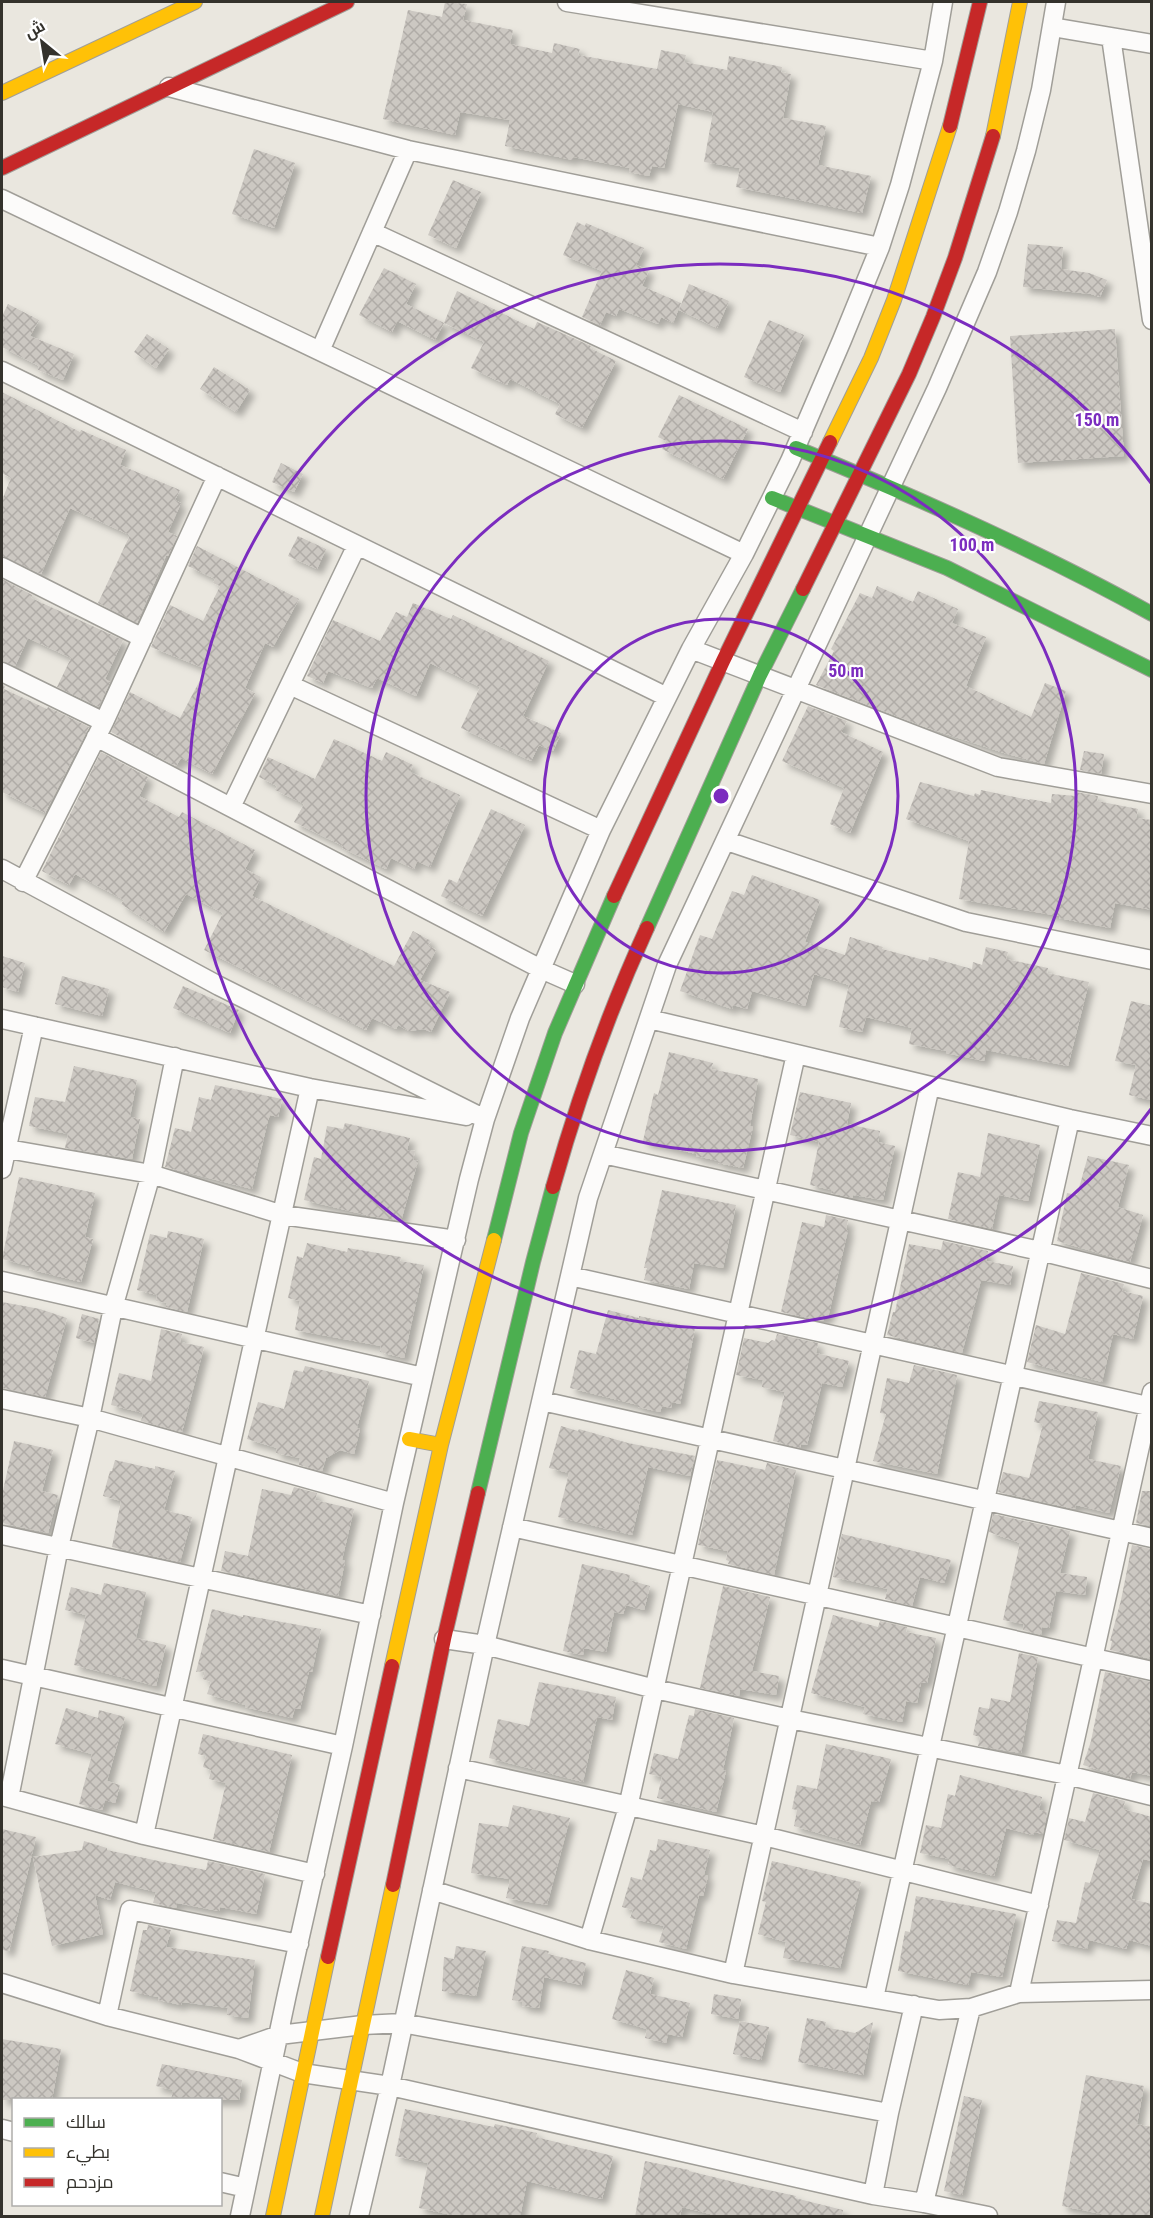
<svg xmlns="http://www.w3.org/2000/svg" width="1153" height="2218" font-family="'Roboto Condensed',Cairo,sans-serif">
<defs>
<pattern id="building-cross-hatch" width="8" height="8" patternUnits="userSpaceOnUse" patternTransform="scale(1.5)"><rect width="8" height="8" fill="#ccc8c2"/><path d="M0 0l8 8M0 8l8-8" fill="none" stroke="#b0aca7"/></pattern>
<filter id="shadow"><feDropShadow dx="5.5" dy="5.5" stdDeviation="3" flood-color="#0004"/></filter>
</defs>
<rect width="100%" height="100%" fill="#eae7df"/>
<path fill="url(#building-cross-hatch)" filter="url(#shadow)" d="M445,2L467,4L463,20L513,30L510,44L552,53L554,43L580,49L578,55L657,69L661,50L686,55L684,62L727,70L729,56L782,67L781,72L791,74L783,118L826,126L818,165L871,176L862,213L736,187L740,168L704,162L713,112L678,104L664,168L652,166L649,176L629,172L630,168L573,157V160L505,146L510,120L460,112L455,135L383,119L408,10L442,17Z
M254,149L295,163L274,228L232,214Z
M453,180L481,192L456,248L428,235Z
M577,222L585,226L586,223L644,248L636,265L649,270L642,286L681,303L673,323L661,317L658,324L619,309L616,316L606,312L600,325L582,317L602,271L563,255Z
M1028,244L1063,247L1061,269L1089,273L1107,280L1100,297L1091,294L1023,287Z
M384,268L416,284L406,304L444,323L435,340L397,321L392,332L359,315Z
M689,284L729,301L717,328L679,310Z
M457,291L534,329L537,322L591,346L590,348L616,361L582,428L555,414L560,404L510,379L507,385L471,368L484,342L444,323Z
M8,304L39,320L30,336L74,354L63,380L38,370L39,366L2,347V316Z
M769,320L804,335L780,392L744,377Z
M1115,329L1124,456L1018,463L1010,336Z
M147,334L169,349L156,368L134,352Z
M214,367L250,390L236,412L200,389Z
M2,392L80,432L81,430L126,450L120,465L180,490L175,500L181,503L168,532L177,536L168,556H166L137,623L98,603L130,535L70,508L41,574L2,556V500L11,478L2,473Z
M679,395L748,429L723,479L662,449L666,441L658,437Z
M281,463L303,474L294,492L272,482Z
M298,536L326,549L317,569L288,556Z
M197,546L299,599L273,647L265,643L245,688L255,693L212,774L181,758L176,766L111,732L130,692L180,718L206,669L151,647L170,605L203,621L220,586L213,583L215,579L188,566Z
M2,579L32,595L31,598L123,640L105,679L110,682L99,707L57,687L71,658L28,638L15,666L2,661Z
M877,586L913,602L918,591L958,609L952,623L986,637L966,686L1031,717L1045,683L1066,691L1044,764L1004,753L925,727L816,685L834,651L831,649L860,593L872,598Z
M413,603L451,619L453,615L549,661L523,716L561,733L553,751L539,745L531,761L461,728L480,687L430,663L416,696L377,678L372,688L328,671L323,683L307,676L333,620L380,641L396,612L407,617Z
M2,684L5,686L4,689L47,709L48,707L89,727L45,813L2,792Z
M808,706L847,721L841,732L883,752L850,833L830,824L844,788L782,761Z
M334,739L382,761L386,752L413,765L410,772L460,795L430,867L417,861L414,869L391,858L386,869L342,848L343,846L294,822L304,804L275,790L277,786L259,777L268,757L315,779Z
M1084,751L1104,754L1101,774L1080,770Z
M101,752L148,777L139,796L179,817L182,812L255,850L245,869L261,877L252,896L394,966L413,931L431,941L428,945L436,950L420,980L450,992L431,1032L424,1029L409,1031L398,1025L396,1029L372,1018L366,1030L204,950L223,913L186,894L164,932L121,904L124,900L75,874L69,885L42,871Z
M920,782L974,796L975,793L980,795L981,790L1029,800L1030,799L1051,803L1052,794L1076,796V792L1098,796L1097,801L1138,809L1136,818L1152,820V910L1115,903L1110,928L1074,921L1059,918V916L959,899L969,841L906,819Z
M491,809L525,825L482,916L441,896L449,879L457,883Z
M752,875L820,900L805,942L845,955L850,937L883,947L882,949L928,961L929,957L972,969L973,962L982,965L986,947L1008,952L1006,959L1048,968L1047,973L1089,982L1068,1066L986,1050L984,1061L946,1053V1051L909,1044L912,1028L866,1017L862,1032L839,1027L849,985L814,974L805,1006L752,991L747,1009L733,1005L732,1009L680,991L700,935L712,939L732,891L744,895Z
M2,956L25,963L18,992L2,987Z
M62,976L109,989L102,1016L55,1004Z
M183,986L239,1010L230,1033L173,1008Z
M1131,1001L1152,1006L1151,1100L1129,1095L1136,1065L1115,1061Z
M669,1052L713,1063L711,1069L758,1079L750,1126L753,1127L743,1168L718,1163L719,1161L696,1156V1154L643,1141L654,1093L658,1095Z
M74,1066L137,1080L130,1117L140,1119L132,1159L65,1148L68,1134L29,1126L35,1097L65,1102Z
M215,1085L282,1099L278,1117L270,1115L268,1120L252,1189L165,1167L175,1128L191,1132L199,1097L211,1100Z
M800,1092L851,1103L847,1124L880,1131L878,1142L895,1146L883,1200L853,1195V1198L831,1193L832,1190L810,1185L819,1142L790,1135Z
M345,1123L410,1138L407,1150L415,1151L413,1160L418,1161L401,1221L370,1216L304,1200L314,1157L321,1159L327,1126L343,1129Z
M988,1133L1040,1145L1028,1201L999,1195L992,1229L948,1219L958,1172L980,1177Z
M1088,1156L1129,1165L1118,1207L1143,1215L1130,1262L1057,1241L1067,1193L1077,1195Z
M19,1177L95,1193L85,1237L93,1239L81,1282L29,1269V1266L2,1259Z
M662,1190L736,1205L723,1268L694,1263L689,1289L644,1280L647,1268H644Z
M826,1215L848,1220L846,1230H848L828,1318L824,1317L823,1321L781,1312L802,1222L824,1227Z
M168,1231L204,1239L187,1312L166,1307L167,1303L156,1301L157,1295L137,1290L150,1234L167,1238Z
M943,1241L988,1251L986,1261L1013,1266L1010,1285L981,1280L962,1353L887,1335L893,1312H895L909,1244L941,1250Z
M307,1243L347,1252L348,1248L401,1257L400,1261L424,1265L404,1358L380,1352L381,1346L295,1330L300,1301L288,1298L297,1256L303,1258Z
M1081,1273L1124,1284L1122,1291L1143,1296L1133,1339L1113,1334L1102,1382L1027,1362L1036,1325L1065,1334Z
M2,1302L40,1309L67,1318L45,1397L2,1388Z
M608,1310L639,1318V1316L695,1328L680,1404L672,1402L671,1408L662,1406L660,1412L638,1407V1405L570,1388L579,1350L596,1354Z
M82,1314L99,1319L94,1343L76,1338Z
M161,1329L182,1334L180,1342L204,1347L182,1432L141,1421L143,1413L111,1405L119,1373L151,1381Z
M777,1334L818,1343L816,1353L849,1361L842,1387L822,1383L807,1445L801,1444V1448L773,1441L785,1392L762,1387L763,1380L736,1375L744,1338L768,1343L772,1340L775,1341Z
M914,1365L957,1375L937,1474L873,1461L886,1414L880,1413L887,1378L909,1383Z
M305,1366L369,1381L357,1428L360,1429L354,1454L340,1450L326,1458L322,1471L299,1465L300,1458L276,1453L277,1448L247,1439L258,1402L284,1409L294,1370L303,1372Z
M1039,1401L1098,1412L1088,1459L1121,1466L1109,1513L1076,1505L1075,1509L998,1492L1003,1472L1029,1478L1043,1424L1034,1422Z
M561,1426L578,1431L579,1429L628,1443L695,1456L690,1476L648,1467L632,1535L558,1517L569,1473L549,1468Z
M14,1441L53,1450L42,1491L58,1495L48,1533L2,1523V1495Z
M115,1460L155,1469V1466L175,1471L164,1510L192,1517L180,1562L112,1547L121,1501L103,1496L110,1471H112Z
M717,1460L765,1470L767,1463L796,1470L774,1575L728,1564L729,1561L726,1560L728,1551L698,1545Z
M294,1487L317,1493L315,1500L354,1509L342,1560L345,1561L338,1596L221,1571L225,1551L248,1556L262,1489L291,1495Z
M1142,1491H1152V1526L1136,1523Z
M993,1514L1070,1531L1060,1573L1087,1577L1085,1595L1056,1591L1049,1628L1042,1627L1041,1635L1023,1630L1024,1624L1003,1620L1020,1543L989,1532Z
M842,1534L951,1560L944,1583L920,1577L912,1606L885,1599L888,1589L833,1577Z
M1132,1545L1152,1549V1659L1110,1650L1112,1641H1110L1121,1600Z
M582,1564L630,1575L629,1580L650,1586L644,1610L626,1605L623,1614L614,1612L606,1652L584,1648L583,1655L563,1651Z
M104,1583L146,1592L136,1638L166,1645L156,1686L74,1665L86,1615L65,1610L71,1587L101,1595Z
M723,1586L770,1597L752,1671L779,1676L776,1695L740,1689L739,1696L700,1688Z
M212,1609L243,1617V1615L321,1629L312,1672L309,1671L300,1709L295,1708L292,1718L245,1707V1705L207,1694L211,1682L203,1679L205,1671L196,1672Z
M833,1615L878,1627L880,1621L907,1627L906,1632L936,1638L927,1683L921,1682L917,1703L906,1701L902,1722L863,1714L865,1707L811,1693Z
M1019,1653L1038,1657L1021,1753L978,1746L980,1737L973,1735L979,1707L989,1709L991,1698L1010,1702Z
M1105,1672L1152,1682V1776L1132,1772L1130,1779L1083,1765L1091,1741Z
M539,1682L616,1697L612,1720L597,1717L583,1782L489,1758L498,1719L529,1726Z
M66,1708L98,1718L99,1710L125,1717L107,1781L120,1785L115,1803L105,1800L102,1810L79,1804L92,1754L55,1744Z
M695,1709L734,1718L723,1770L726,1771L716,1812L657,1798L662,1777L649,1774L654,1753L678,1759L689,1715L694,1716Z
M203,1734L292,1755L269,1852L213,1839L226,1783L209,1779L211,1770L203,1767L206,1756L198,1754Z
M826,1744L891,1759L879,1802L871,1801L860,1845L794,1826L797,1810L792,1809L797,1785L817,1789Z
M960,1775L1042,1797L1039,1810L1047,1812L1043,1834L1034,1832L1033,1835L1006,1828L994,1876L948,1865L950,1859L920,1853L926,1825L941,1828L948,1794L955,1796Z
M1093,1793L1125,1801L1123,1809L1152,1817V1861L1143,1859L1131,1899L1152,1904V1946L1129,1940L1126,1949L1089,1940L1087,1949L1052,1941L1057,1920L1076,1923L1085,1882L1090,1883L1100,1850L1064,1840L1069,1818L1085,1822Z
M513,1805L570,1818L547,1905L506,1898L510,1879L471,1873L479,1823L508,1827Z
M2,1829L36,1837L9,1951L2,1950Z
M658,1839L710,1850L704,1875L708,1876L703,1896L699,1895L686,1949L659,1942L664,1926L630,1918L633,1910L622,1907L631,1877L642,1880L650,1850L656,1851Z
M84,1841L107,1848V1850L163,1862L206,1870L208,1861L265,1874L256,1914L220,1907L219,1911L177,1903L176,1908L153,1903L156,1892L115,1882L110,1900L95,1895L103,1934L52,1946L33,1857L82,1850Z
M772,1861L861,1882L840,1968L783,1958L786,1942L758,1934L766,1902L762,1901Z
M916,1896L1016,1914L1002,1977L971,1972L968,1985L898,1971L905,1931L910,1932Z
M148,1925L171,1930L166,1947L255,1960L248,2018L227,2015L228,2008L182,2002L181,2005L158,2000V1997L130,1991L143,1930H147Z
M456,1946L486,1951L476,1996L442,1991L444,1957L454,1959Z
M522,1946L549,1951L548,1954L586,1963L581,1985L544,1977L539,2008L522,2006V2002L512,2000Z
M626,1970L654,1978L650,1994L690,2003L682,2037L668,2034L666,2043L645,2038L647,2029L612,2019Z
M714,1994L741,1999L738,2019L711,2014Z
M807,2018L826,2022L825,2027L855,2033L873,2022L863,2075L798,2062Z
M740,2021L769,2027L761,2060L733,2054Z
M2,2039L61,2049L52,2100H2Z
M162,2064L242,2080L239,2100H171L173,2090L156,2086Z
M1086,2075L1144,2086L1137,2124L1152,2127V2217H1116L1062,2206Z
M964,2096L982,2100L962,2195L944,2191Z
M405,2109L494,2127L495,2124L537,2133L536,2137L613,2156L602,2199L527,2181L520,2217H461L419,2208L428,2163L395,2156Z
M645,2161L689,2170V2171L750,2186L796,2196L795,2198L843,2210L842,2217H722L682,2207L680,2217H635Z"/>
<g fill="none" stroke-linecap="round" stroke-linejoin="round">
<defs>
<path id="street" d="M567,2L933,61
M1052,27L1152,44
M1111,37L1152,320
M169,87L408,150L880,247
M2,199L744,554
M372,232L803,432
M320,351L408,150
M2,371L667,697
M2,567L143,638
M691,649L998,767L1152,794
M2,672L104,722
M290,685L601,830
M96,737L541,969L575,984
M232,805L357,545
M727,841L966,922L1152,960
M2,869L219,986L485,1119
M23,882L104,722L217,476
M2,1019L310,1088L466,1116
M649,1019L1070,1119L1152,1136
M2,1148L151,1174L283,1215L456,1240
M603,1154L1040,1251L1152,1279
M2,1169L34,1026
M570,1276L1152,1407
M2,1281L423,1377
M2,1399L90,1418L394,1503
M542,1401L1152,1538
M512,1527L1152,1671
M2,1535L371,1615
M444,1639L485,1645L655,1689L790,1719L1067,1775L1152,1796
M2,1669L343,1746
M458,1768L764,1836L1039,1905
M2,1796L144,1835L315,1874
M9,1798L59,1547L90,1418L113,1308L151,1174L175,1057
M144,1835L310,1088
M432,1890L589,1940L733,1974L939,2010L971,2008L1019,1993L1152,1990
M589,1940L628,1807L796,1054
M733,1974L930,1086
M2,1983L107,2016L239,2049L302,2073L390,2086L873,2195L924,2203L988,2216
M1019,1993L1152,1392
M874,1998L1070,1119
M107,2016L130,1910L299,1944
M239,2049L279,2035L363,2025L402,2023L889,2113
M2,2129L14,2132
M220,2182L246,2188
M873,2195L889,2113L914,2005
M924,2203L971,2008
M240,2216L287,1994L343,1746L394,1503L469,1179L485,1119L520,1018L601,830L691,649L744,554L790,461L842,340L880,247L900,185L933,61L943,2
M359,2216L390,2086L485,1645L588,1198L667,965L937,388L987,272L1008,212L1026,151L1041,90L1056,2"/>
<path id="fast" d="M796,448C916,497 1039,551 1152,614
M772,498L947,568L1152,670
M647,928L760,675L803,589
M494,1240L521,1133L555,1033L614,896
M478,1493L533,1262L553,1187"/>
<path id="slow" d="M2,93L195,2
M993,136L1020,2
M830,442L871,358L894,300L950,126
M409,1439L441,1445
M392,1666L441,1445L494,1240
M273,2216L328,1957
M322,2216L393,1885"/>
<path id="jam" d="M950,126L980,2
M2,168L347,2
M803,589L909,374L933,317L955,258L993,136
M614,896L723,661L830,442
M553,1187C578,1098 609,1011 647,928
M393,1885L444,1639L478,1493
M328,1957L392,1666"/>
</defs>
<use href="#street" stroke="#a09e98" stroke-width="21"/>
<use href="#fast" stroke="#a09e98" stroke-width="16"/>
<use href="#slow" stroke="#a09e98" stroke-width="16"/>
<use href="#jam" stroke="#a09e98" stroke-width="16"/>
<use href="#street" stroke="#fcfbfa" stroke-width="18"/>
<use href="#fast" stroke="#4caf50" stroke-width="14"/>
<use href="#slow" stroke="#ffc107" stroke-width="14"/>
<use href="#jam" stroke="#c62828" stroke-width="14"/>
</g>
<g fill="none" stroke="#7b2cbf" stroke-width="3">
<circle cx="721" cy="796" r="177"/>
<circle cx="721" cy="796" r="355"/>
<path d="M1151 1109A532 532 0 1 1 1151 483"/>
</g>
<circle cx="721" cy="796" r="9" fill="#7b2cbf" stroke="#fff" stroke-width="3"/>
<g font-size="18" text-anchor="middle" font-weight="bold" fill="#7b2cbf" stroke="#fff" stroke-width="4.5" stroke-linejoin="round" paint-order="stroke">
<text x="1097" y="426">150 m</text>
<text x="972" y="551">100 m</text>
<text x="846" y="677">50 m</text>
</g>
<rect width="1153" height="2218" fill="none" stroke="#34322c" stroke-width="6"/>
<rect x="12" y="2098" width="210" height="108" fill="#ffffff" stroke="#aeadab" stroke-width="1.5"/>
<rect x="24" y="2118" width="30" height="9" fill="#4caf50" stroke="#aeadab" stroke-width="1.5"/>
<text x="66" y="2128" font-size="18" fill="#34322c">سالك</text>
<rect x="24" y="2148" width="30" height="9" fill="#ffc107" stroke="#aeadab" stroke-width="1.5"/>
<text x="66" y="2158" font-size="18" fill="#34322c">بطيء</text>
<rect x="24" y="2178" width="30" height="9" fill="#c62828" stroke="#aeadab" stroke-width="1.5"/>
<text x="66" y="2188" font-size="18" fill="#34322c">مزدحم</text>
<g transform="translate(42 42) rotate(330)" stroke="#ffffff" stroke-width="4.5" paint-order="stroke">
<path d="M0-4.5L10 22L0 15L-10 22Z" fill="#34322c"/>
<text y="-9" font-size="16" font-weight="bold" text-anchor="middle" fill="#34322c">ش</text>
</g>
</svg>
